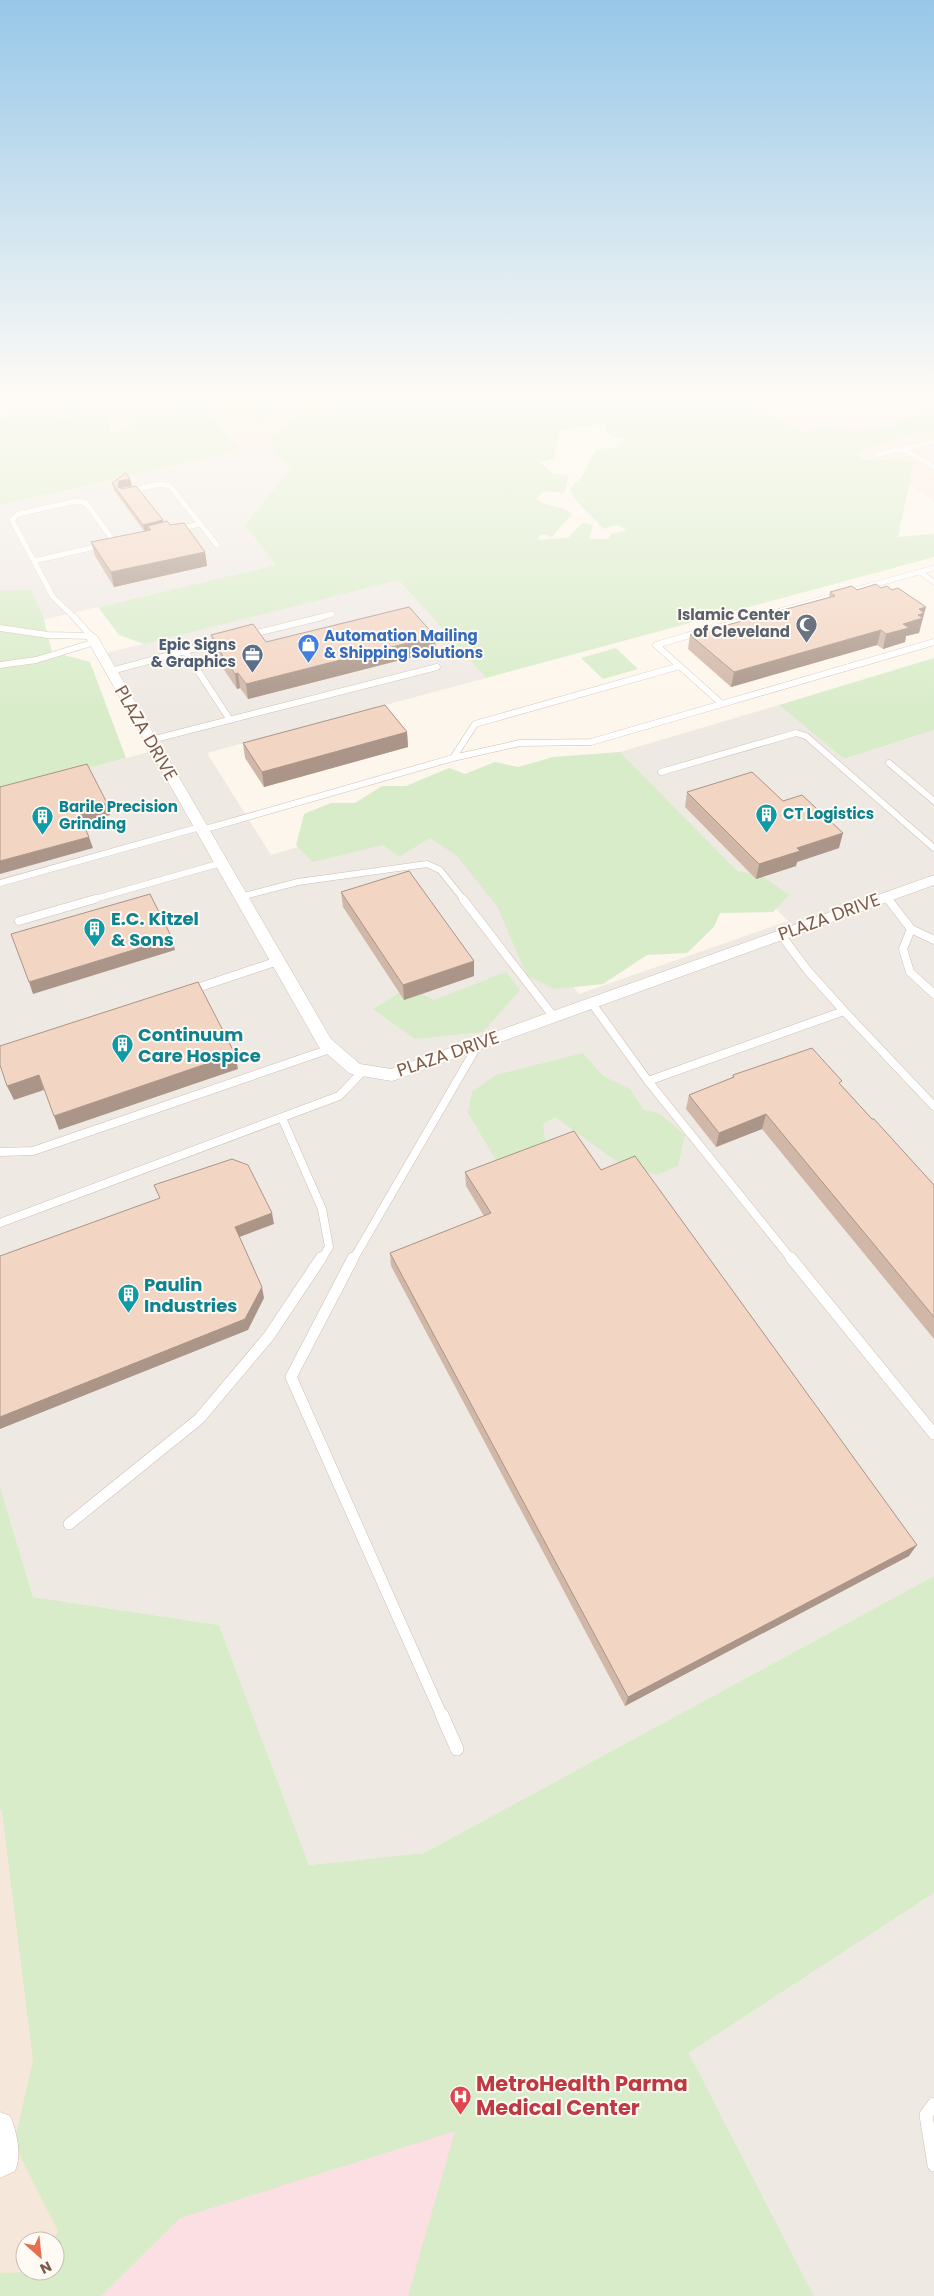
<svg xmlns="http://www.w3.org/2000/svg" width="934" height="2296" font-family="Poppins,sans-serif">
<rect width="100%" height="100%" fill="#fdf6ec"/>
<path fill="#f5e8da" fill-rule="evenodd" d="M0,395H494L271,448L55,493L0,408Z
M0,1810L2,1812L90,2272L0,2296ZM25,2241H55V2271H25Z"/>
<path fill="#fde8e0" d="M752,395H934V501L835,438L802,433L762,407Z"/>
<path fill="#efe9e4" d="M271,448L291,468L245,525L276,565L0,630V505Z
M399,580L486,678L207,753L271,855L429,808L579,994L788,921L620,752L779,705L844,759L934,730V1576L424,1853L309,1865L219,1625L33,1597L0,1486V792L164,748L106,653Z
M934,1893V2296H814L689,2053Z"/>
<path fill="#fbdfe3" d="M524,2011L647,2296H49Z"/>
<path fill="#d8ecc9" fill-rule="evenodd" d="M39,395H69L87,400L81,414L105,416L112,434L129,430L131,415H159L139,403L131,395H151L162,407H177L194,395L239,449L55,493L0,505V418L26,413L70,418L56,396Z
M226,395H275L268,405L294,404L299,408L261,425L246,416L247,405L226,404L224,397Z
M341,395H752L762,407L802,433L828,425L854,431L889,426L925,410H934V437L918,432L855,452L866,460L914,461L898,537L934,534V557L486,678L399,580L144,644L119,635L98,607L276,565L245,525L291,468L271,448L272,437L305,412L331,405ZM604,424L607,434L624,440L615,447L596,450L583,475L570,489C576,505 593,515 603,529L617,525L627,530L611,534L608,539H589L593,525L582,523L568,538L537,540L542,534L552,537L572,514C561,505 548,507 536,499L544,491L564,493L569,475L553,474L540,462L554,459L560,431C574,425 589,427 604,424Z
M31,590L43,616L52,652L90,662L126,758L0,792V591Z
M616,648L638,669L603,679L581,658Z
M934,658V730L844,759L779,705Z
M620,752L738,871L762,876L789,895L773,912L720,913L714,927L687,953L647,955L603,984L555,989L527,976L498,908L457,856L430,838L399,857L383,845L313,862L296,845L304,814L331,803H355L382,786H406L449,768L465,774L495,762L518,767L553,757Z
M506,972L520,990L483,1032L415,1039L373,1009L409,987L434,1000Z
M583,1053L603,1076L630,1089L644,1110L659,1113L685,1135L678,1166L657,1175L623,1166L555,1117L543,1124L548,1160L506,1177L468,1113L472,1092L496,1075Z
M0,1486L33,1597L219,1625L309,1865L424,1853L934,1576V1893L689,2053L814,2296H408L455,2131L180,2218L101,2296H0V2273L55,2271V2241H52L58,2231L14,2144L33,2060L2,1812L0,1810Z"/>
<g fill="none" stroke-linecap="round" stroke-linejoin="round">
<defs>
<path id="lane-far4" d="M903,449L934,467
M876,455L934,442
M127,491L161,484L170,486L217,545
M176,529L201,524
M34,561L104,545
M920,572L934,582
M75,618L53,597L12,520L18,514L77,501L86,503L115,543
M317,618L332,614
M754,618L934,568"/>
<path id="lane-far3" d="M74,617L91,636
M0,628L48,635L91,636
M717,628L758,617
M700,632L656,645L722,704L934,642
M248,635L322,617
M223,641L185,651L230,720
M0,665L36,660L95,642
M111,671L185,651
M151,740L437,667
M453,758L475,724L680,666
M889,763L934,801
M661,772L796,733L806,736L934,848
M202,830L453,758L520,743L591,742L722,704
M0,883L200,827
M240,897L298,882L427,864L440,870L464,900
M886,897L889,900
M91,900L221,863"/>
<path id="lane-far2" d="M463,899L553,1016
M888,899L911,929L934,940
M19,921L95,899
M911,929L903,949L910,972L934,994
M191,990L278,961
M591,1002L648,1081L844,1011L808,971L781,935
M844,1011L934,1106
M648,1081L792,1260
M282,1118L322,1209L329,1247L321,1260
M0,1152L33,1151L330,1049
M0,1223L339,1096L364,1070
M353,1260L479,1043"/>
<path id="lane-far1" d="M353,1258L291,1377L442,1716
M791,1258L934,1434
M69,1524L199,1419L269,1336L321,1258"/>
<path id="lane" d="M442,1715L457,1749
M934,2104L926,2115L934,2165"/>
<path id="street" d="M91,632L97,636L331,1039L360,1064L391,1069L934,875V885L398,1079L392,1081L355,1075L349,1073L319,1047L85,636Z
M0,2112L10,2116C17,2132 22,2155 15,2171L0,2178Z"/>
</defs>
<use href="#lane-far4" stroke="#d1beb0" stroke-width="5.5"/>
<use href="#lane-far3" stroke="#d1beb0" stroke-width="7"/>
<use href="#lane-far2" stroke="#d1beb0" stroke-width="9"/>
<use href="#lane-far1" stroke="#d1beb0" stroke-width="12"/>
<use href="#lane" stroke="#d1beb0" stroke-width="14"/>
<use href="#street" stroke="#d1beb0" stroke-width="1"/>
<use href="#lane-far4" stroke="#fff" stroke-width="5"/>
<use href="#lane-far3" stroke="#fff" stroke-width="6"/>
<use href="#lane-far2" stroke="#fff" stroke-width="8"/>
<use href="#lane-far1" stroke="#fff" stroke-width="11"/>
<use href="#lane" stroke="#fff" stroke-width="13"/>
<use href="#street" fill="#fff" fill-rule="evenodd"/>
</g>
<path fill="#d1b7a8" d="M112,483L132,486L120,488L163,520V522L170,525L205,552L207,566L114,587L95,556L91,542L144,531L114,490Z
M881,588L922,618L919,633L906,636L905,642L883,649L877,645L731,687L688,649L690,635L829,597L830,592Z
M211,635L266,642L436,651L248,699L240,688L237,689L216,658L215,652L214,649Z
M407,732L408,747L264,787L245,758L243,743Z
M687,792L783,801L839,848L797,862L796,866L756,879L685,807Z
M341,892L474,976L404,1000L343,907Z
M733,1075L841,1085L872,1119L934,1185V1339L762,1129L716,1147L686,1109L689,1095L732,1078Z
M465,1172L909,1556L625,1706L391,1266L390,1253L484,1216L466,1186Z"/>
<path fill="#aa9588" d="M130,479L132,486L120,488L118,487L119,481Z
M163,520L164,528L148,526L149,531L145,532L143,525Z
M205,552L207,566L114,587L111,572Z
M926,607L919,633L906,636L905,642L883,649L886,634L903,624L919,609Z
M881,630L877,645L731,687L734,672Z
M435,636L436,651L248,699L246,684Z
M238,673L240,688L237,689L235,674Z
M407,732L408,747L264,787L262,772Z
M107,803L110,815L80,823L77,811Z
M843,833L839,848L797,862L796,866L756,879L759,864L797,848Z
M89,837L93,848L0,874V861Z
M172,938L175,950L33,994L29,982Z
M474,961V976L404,1000L403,985Z
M235,1054L238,1069L59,1130L54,1116Z
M39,1075L44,1090L14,1100L7,1086Z
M766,1114L762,1129L716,1147L719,1133Z
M272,1213L274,1224L237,1238L235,1227Z
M262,1287L264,1298L248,1330L0,1429V1417Z
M917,1545L909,1556L625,1706L628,1697Z"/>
<path fill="#f3d5c3" stroke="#aa9588" d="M126,473L130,479L119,481L118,487L122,489L136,486L163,520L143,525L112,483Z
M167,521L170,525L184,523L205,552L111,572L91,542L151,530L148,526Z
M876,584L881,588L887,586L892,590L898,588L926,607L919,609L924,613L918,615L923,618L903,624L909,628L886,634L881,630L734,672L690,635L835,596L830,592L852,586L857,590Z
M409,607L435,636L246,684L238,673L235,674L214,643H217L211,635L253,624L266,642Z
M385,705L407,732L262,772L243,743Z
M87,764L107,803L77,811L89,837L0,861V787Z
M752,772L783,801L802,795L843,833L797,848L800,851L759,864L687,792Z
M409,871L474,961L403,985L341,892Z
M150,894L172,938L29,982L11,934Z
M198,982L235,1054L54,1116L39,1075L7,1086L0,1065V1046Z
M812,1048L842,1081L839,1083L872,1119H874L934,1185V1317L766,1114L719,1133L689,1095L734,1077L733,1075Z
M574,1131L601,1170L635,1156L917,1545L628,1697L390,1253L491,1213L465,1172Z
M232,1159L248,1165L272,1213L235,1227L262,1287L245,1319L0,1417V1256L160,1198L154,1185Z"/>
<linearGradient id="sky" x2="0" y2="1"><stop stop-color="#97c7e8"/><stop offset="0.55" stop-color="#fefbf6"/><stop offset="1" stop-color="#fefbf6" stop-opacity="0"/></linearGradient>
<rect width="934" height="716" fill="url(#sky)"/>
<defs>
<symbol id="mosque-pin" viewBox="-11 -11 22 30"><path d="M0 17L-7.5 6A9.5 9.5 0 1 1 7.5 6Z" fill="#6b7280" stroke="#fffaf3"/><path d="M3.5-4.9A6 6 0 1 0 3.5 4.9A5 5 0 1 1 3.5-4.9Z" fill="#fff"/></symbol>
<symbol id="shop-pin" viewBox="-11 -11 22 30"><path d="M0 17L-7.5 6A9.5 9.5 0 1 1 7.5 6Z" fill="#3f7fe0" stroke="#fffaf3"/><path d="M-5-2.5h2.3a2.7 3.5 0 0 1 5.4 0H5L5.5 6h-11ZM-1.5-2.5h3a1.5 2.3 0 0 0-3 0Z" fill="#fff"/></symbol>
<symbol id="office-pin" viewBox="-11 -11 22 30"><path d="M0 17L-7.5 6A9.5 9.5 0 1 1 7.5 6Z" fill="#5c6f8a" stroke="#fffaf3"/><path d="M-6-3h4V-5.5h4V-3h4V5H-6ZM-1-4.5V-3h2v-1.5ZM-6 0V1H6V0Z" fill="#fff"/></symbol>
<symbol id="building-pin" viewBox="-11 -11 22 30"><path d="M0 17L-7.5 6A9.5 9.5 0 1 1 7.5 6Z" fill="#0f9aa8" stroke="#fffaf3"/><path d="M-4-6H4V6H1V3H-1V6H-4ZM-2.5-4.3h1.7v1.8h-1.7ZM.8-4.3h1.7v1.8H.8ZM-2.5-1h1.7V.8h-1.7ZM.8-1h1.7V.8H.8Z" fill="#fff"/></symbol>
<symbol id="hospital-pin" viewBox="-11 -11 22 30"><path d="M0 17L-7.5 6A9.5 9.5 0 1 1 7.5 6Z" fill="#e0444e" stroke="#fffaf3"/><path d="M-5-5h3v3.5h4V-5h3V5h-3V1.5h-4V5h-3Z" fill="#fff"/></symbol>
</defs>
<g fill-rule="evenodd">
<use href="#mosque-pin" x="794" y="612" width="25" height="34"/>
<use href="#shop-pin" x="296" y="632" width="25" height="34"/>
<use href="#office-pin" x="240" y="642" width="25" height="34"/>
<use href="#building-pin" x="754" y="802" width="25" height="34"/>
<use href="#building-pin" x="30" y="804" width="25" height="34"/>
<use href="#building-pin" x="82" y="916" width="25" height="34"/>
<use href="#building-pin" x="110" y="1032" width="25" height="34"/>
<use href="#building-pin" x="116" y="1282" width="25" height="34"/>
<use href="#hospital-pin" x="448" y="2084" width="25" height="34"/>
</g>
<g text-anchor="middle" stroke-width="4" stroke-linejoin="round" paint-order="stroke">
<g font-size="15" font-weight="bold" fill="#5b616d" stroke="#fffaf3" text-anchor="end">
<text x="790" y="620">Islamic Center<tspan x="790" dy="17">of Cleveland</tspan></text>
</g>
<g font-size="15" font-weight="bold" fill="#366cbe" stroke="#fffaf3" text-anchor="start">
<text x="324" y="641">Automation Mailing<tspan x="324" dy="17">&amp; Shipping Solutions</tspan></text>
</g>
<g font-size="15" font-weight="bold" fill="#4e5e75" stroke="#fffaf3" text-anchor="end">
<text x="236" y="650">Epic Signs<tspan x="236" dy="17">&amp; Graphics</tspan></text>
</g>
<g font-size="15" font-weight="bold" fill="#0d838f" stroke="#fffaf3" text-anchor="start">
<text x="59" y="812">Barile Precision<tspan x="59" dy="17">Grinding</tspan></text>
<text x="783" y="819">CT Logistics</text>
</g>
<g font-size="18" fill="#7a5c4d" stroke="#fffaf3">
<text transform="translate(146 733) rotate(60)" y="6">PLAZA DRIVE</text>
<text transform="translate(829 917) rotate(-20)" y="6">PLAZA DRIVE</text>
<text transform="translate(448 1054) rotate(-19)" y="6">PLAZA DRIVE</text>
</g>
<g font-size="18" font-weight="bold" fill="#0d838f" stroke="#fffaf3" text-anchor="start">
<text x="111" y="925">E.C. Kitzel<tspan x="111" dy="21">&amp; Sons</tspan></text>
<text x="138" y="1041">Continuum<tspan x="138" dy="21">Care Hospice</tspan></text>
<text x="144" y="1291">Paulin<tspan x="144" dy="21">Industries</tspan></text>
</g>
<g font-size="21" font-weight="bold" fill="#be3a42" stroke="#fffaf3" text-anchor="start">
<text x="476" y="2091">MetroHealth Parma<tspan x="476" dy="24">Medical Center</tspan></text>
</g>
</g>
<g transform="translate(40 2256) rotate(153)"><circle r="24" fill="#fffaf3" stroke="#cabbb1"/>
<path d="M0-4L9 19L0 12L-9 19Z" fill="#e76f51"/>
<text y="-8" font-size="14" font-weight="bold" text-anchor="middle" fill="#7a5c4d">N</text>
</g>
</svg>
